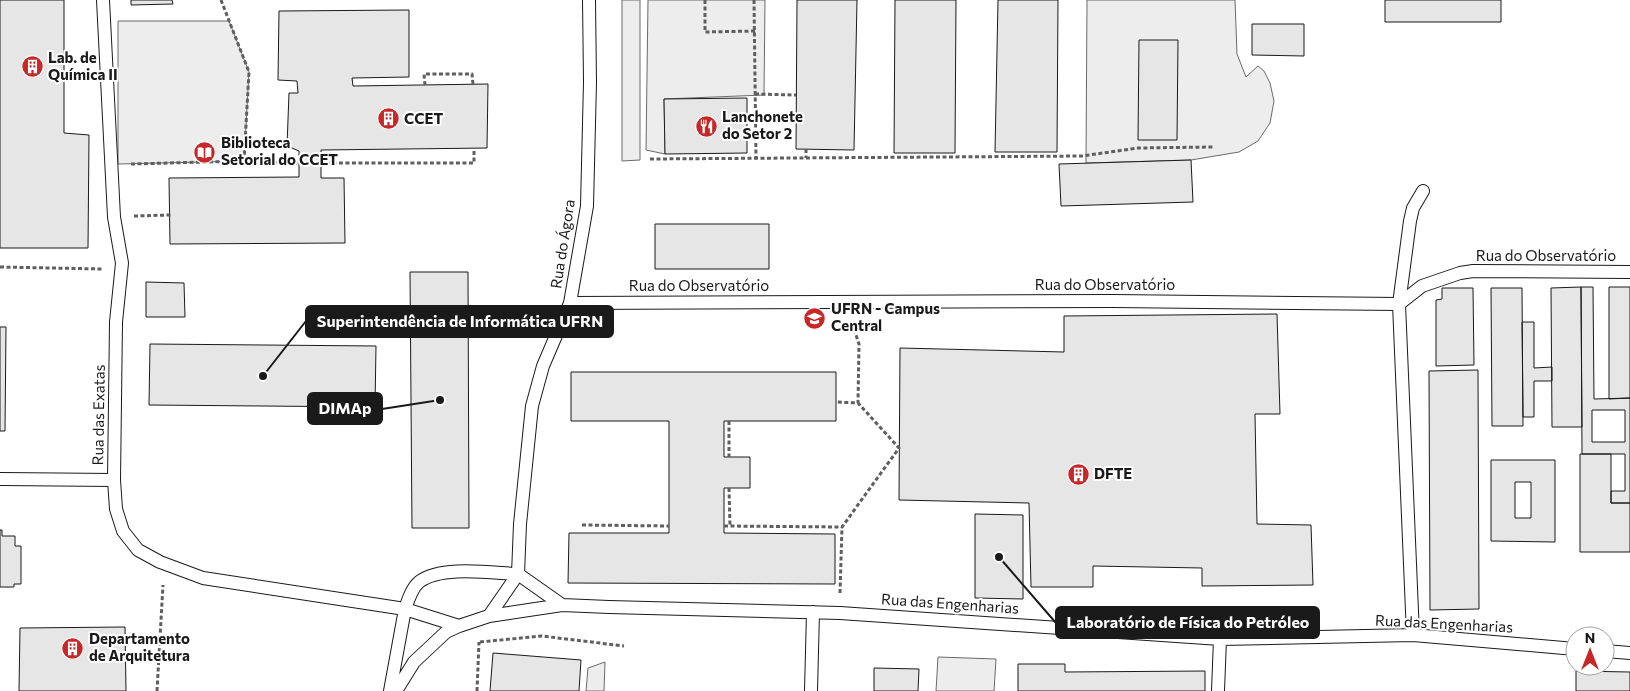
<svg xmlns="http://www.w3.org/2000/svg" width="1630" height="691" font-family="Commissioner,sans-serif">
<rect width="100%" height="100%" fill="#fff"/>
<path fill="#ededed" stroke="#6a6a6a" d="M622,0H640V160L622,161Z
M648,0H765L764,95L664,99L665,154L646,150Z
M1087,0H1235L1237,54L1246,77L1258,66L1264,71L1270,83L1274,101L1270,123L1258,141L1239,152L1191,160L1086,163Z
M118,21H229L249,72L244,161L118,164Z
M938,657L996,659L994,691H936Z
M605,662L604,691H586L588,668Z"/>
<path fill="#e6e6e6" stroke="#1a1a1a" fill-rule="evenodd" d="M0,0H64V133L89,135L88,248H0Z
M131,0H172L173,4L131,5Z
M797,0H857L854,150L796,149Z
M895,0H956L955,153H894Z
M998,0H1058L1057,152H995Z
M1385,0H1501V22H1385Z
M409,10V77L352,78L353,86L488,84L487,148L321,150V178H344L345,243L170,244L169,178L299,177V151L287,146L289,93H298L297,81L278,80L279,11Z
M1252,24H1304V56L1252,55Z
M1139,40H1178L1177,140H1138Z
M747,98V153L665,154L664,99Z
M1191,160L1193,202L1061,206L1059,164Z
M655,224H769V269H655Z
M410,272H468L469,528H412Z
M146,282L184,283L185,317H146Z
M1581,287H1593L1594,399L1630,398V503H1611V491H1625V454H1582ZM1592,410H1625V442H1592Z
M1581,287L1582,427H1552L1551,288Z
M1609,287H1630V398L1609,399Z
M1442,288H1473L1474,365L1436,366V300L1442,299Z
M1491,288H1522L1523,426H1492Z
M1277,314L1280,414H1255L1257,524L1311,525L1313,585L1202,586V568L1093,566V587H1031L1029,503L899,500L900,348L1064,352V316Z
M1522,322H1534V368L1552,367V381H1534V417H1523Z
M0,327H6L5,431H0Z
M150,344L376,346L375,407L149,405Z
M1478,370L1479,609L1430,610L1429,371Z
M571,372H836V421H724V457H750V488H724V533L835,534V584L568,583L569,533H669V421H571Z
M1580,454H1611V503H1630V552H1580Z
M1491,460H1555V542L1491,541ZM1515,482H1531V518H1515Z
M975,514L1023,515V599L975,598Z
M0,530H2V536H15V546H21V584H14V587H0Z
M125,627L126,691H19L20,628Z
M493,653L581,660L579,691H490Z
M1018,664H1065V672L1205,671V691H1018Z
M874,668L919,669L918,691H874Z
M1576,671L1630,672V691H1576Z"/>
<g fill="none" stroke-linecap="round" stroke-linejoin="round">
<defs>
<path id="service" d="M103,0L114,217L122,263L116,322L114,480L116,509L123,531L138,550L160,562L203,578L405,609L459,626
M570,303L1113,301L1399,304L1422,286L1460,273L1473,271L1630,272
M0,479L114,480
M518,574L520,524L532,406L543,366L570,303L587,206L590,82L589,0
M518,574L562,605
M489,616L518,574
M1413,635L1399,304L1410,221L1413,208L1423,191
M1605,651L1630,653
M390,691L405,609C408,600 412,588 419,582C441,565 492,573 518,574
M396,691L414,662L446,632L459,626L489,616L562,605L609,607L840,613L1220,639L1413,635L1575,649
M811,691L813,612
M1218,691L1220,639"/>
</defs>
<use href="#service" stroke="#1a1a1a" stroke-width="14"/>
<path stroke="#5f5f5f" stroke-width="3" stroke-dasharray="4 2.5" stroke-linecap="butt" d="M221,0L249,72L244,161
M705,0V32L755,31
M754,0L756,158
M425,85L424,74H472L473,84
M755,94L796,95
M806,149V158
M650,159L1082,156L1138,148L1214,147
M131,164L244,161L299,163H474V148
M134,216L171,215
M0,267L102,269
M852,323L859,344L858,403
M729,421V457
M729,488L730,526
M582,525L669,526
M724,526L842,527L899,448L858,403L836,402
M840,593L842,527
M480,642L542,636L624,646
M157,691L163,585
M477,691L479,642"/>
<use href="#service" stroke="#fff" stroke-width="12"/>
</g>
<defs>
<symbol id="building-disc" viewBox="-11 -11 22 22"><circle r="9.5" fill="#c62828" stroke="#fff"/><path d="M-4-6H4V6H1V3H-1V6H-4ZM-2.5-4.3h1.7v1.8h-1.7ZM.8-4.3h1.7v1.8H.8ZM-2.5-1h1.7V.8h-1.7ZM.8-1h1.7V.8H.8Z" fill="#fff"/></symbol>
<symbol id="restaurant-disc" viewBox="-11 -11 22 22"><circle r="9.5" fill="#c62828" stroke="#fff"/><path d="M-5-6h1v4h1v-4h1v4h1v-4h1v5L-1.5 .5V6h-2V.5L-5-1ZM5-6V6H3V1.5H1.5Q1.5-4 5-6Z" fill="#fff"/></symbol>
<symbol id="library-disc" viewBox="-11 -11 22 22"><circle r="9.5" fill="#c62828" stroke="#fff"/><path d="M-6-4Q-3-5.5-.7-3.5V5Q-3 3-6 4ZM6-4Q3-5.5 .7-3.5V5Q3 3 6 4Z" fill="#fff"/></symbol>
<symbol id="university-disc" viewBox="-11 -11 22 22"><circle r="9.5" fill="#c62828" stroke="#fff"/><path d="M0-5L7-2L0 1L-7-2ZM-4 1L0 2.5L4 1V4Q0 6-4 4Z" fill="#fff"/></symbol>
</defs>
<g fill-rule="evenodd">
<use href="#building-disc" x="20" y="54" width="25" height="25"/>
<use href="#building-disc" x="376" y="106" width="25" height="25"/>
<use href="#restaurant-disc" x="694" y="114" width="25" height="25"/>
<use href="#library-disc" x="192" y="140" width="25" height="25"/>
<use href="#university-disc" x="802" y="306" width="25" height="25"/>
<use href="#building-disc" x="1066" y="462" width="25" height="25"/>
<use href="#building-disc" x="60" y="636" width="25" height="25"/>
</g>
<g text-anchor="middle" stroke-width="4" stroke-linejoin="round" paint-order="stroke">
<g font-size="15" font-weight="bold" fill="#1a1a1a" stroke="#fff" text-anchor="start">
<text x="48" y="63">Lab. de<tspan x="48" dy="17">Química II</tspan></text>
<text x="722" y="122">Lanchonete<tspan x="722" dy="17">do Setor 2</tspan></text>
<text x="404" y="124">CCET</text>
<text x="221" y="148">Biblioteca<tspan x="221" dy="17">Setorial do CCET</tspan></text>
<text x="831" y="314">UFRN - Campus<tspan x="831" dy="17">Central</tspan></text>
<text x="1094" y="479">DFTE</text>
<text x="89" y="644">Departamento<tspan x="89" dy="17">de Arquitetura</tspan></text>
</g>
<g font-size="15" fill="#1a1a1a" stroke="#fff">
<text transform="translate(563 244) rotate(-81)" y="5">Rua do Ágora</text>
<text x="1546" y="261">Rua do Observatório</text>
<text x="1105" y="290">Rua do Observatório</text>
<text x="699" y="291">Rua do Observatório</text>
<text transform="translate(99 415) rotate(-89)" y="5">Rua das Exatas</text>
<text transform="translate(950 604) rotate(4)" y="5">Rua das Engenharias</text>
<text transform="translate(1444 624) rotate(3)" y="5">Rua das Engenharias</text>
</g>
</g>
<path fill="none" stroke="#1a1a1a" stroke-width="2" d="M263 376L306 321M440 400L382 409M999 557L1056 623"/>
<g fill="#1a1a1a" stroke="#fff" stroke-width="2">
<circle cx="263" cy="376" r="5"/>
<circle cx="440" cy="400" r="5"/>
<circle cx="999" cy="557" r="5"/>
</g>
<g fill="#1a1a1a" stroke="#1a1a1a" stroke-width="2">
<rect x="306" y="306" width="307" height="31" rx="5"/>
<rect x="308" y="393" width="74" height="31" rx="5"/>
<rect x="1056" y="607" width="263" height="31" rx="5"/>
</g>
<g font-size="16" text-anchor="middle" font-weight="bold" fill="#fff">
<text x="460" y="327">Superintendência de Informática UFRN</text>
<text x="345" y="414">DIMAp</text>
<text x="1188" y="628">Laboratório de Física do Petróleo</text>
</g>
<g transform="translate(1590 651)"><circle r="24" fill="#ffffff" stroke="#a3a3a3"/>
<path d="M0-4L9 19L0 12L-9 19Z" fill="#c62828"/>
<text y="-8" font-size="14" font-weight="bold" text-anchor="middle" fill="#1a1a1a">N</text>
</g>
</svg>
